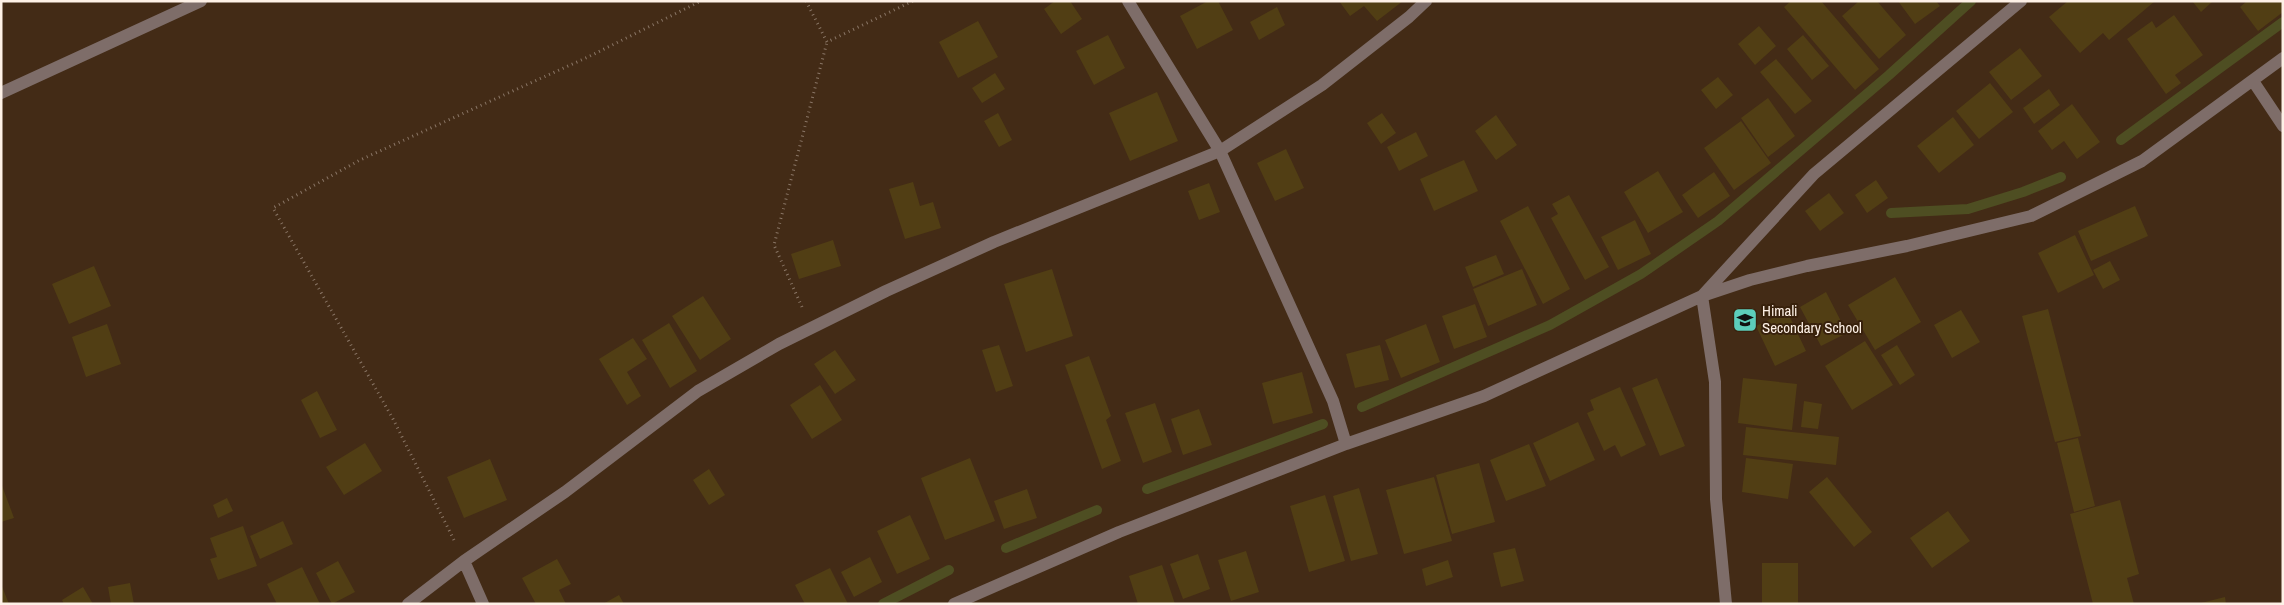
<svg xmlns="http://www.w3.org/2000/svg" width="2284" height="605" font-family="'Archivo Narrow',sans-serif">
<rect width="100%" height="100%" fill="#432b16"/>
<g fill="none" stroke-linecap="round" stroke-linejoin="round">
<path stroke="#4e4e22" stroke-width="10" d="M2121,140L2283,22
M1891,213L1968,209L2023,192L2061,177
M1362,407L1550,325L1641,274L1718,221L1889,75L1971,1
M1147,489L1323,424
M1006,548L1097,510
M883,604L949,570"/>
</g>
<path fill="#513e14" d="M1055,1H1070L1082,19L1061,34L1044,9Z
M1208,1H1218L1233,30L1197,49L1180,16Z
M1339,1H1403L1377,21L1364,6L1350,16Z
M1791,1H1821L1879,69L1855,90L1784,7Z
M1859,1H1877L1906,35L1879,59L1842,16Z
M1898,1H1936L1940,6L1915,24Z
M2068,1H2155L2109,40L2103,33L2080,53L2049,17Z
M2192,1H2213L2201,12Z
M2247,1H2283V12L2258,31L2240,7Z
M1277,7L1285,25L1259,40L1250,22Z
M2174,15L2203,55L2175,75L2181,83L2166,94L2127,39L2152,21L2156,28Z
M978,21L998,57L958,78L939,42Z
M1759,26L1776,46L1755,65L1738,44Z
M1108,35L1125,68L1094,85L1076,51Z
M1803,35L1829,66L1812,80L1787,49Z
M2020,48L2042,76L2011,100L1989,72Z
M1776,59L1812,101L1795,114L1760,72Z
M995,73L1005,89L982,103L972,88Z
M1718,77L1733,95L1716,109L1701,90Z
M1990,83L2013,112L1979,139L1956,111Z
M2049,89L2060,105L2034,124L2023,108Z
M1157,92L1178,141L1130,161L1109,113Z
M1768,98L1795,136L1768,157L1741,118Z
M2072,104L2100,142L2077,159L2064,141L2052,150L2038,131Z
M998,113L1012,140L999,147L984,121Z
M1382,113L1396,133L1381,144L1367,123Z
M1496,115L1517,145L1496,160L1475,131Z
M1953,117L1974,145L1939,173L1917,146Z
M1741,121L1771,163L1734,190L1704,148Z
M1416,132L1428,156L1399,171L1387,147Z
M1286,149L1304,188L1275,201L1257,163Z
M1464,160L1478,191L1434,211L1420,179Z
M1658,171L1683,212L1648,233L1624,192Z
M1714,172L1730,196L1698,218L1682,195Z
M1876,180L1888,198L1867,213L1855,195Z
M913,182L920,206L933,202L941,228L905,239L889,189Z
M1209,183L1220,212L1199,220L1188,191Z
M1829,193L1844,213L1820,231L1805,211Z
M1569,195L1609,267L1585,280L1551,218L1558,214L1552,204Z
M1528,206L1570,289L1543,304L1500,221Z
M2135,206L2148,236L2091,261L2078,231Z
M1635,220L1651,254L1618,270L1601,237Z
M2075,235L2094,275L2058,293L2038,253Z
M833,240L841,266L799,279L791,254Z
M1496,255L1504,274L1473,287L1465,267Z
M2110,261L2120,280L2103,289L2093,270Z
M94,266L111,306L69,324L52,284Z
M1052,269L1073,336L1026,352L1004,284Z
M1522,269L1537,305L1488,326L1473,289Z
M1895,277L1921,322L1875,350L1848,305Z
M1826,292L1847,333L1821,346L1800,307Z
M703,296L731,339L700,360L672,316Z
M1475,304L1487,337L1454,349L1442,316Z
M2048,309L2081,436L2055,442L2022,316Z
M1961,310L1980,342L1952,358L1934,325Z
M1787,311L1806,351L1775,366L1756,326Z
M669,323L697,371L670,388L642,340Z
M107,324L121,364L86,377L72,337Z
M1426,324L1440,362L1401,378L1385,340Z
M633,338L647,359L627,372L641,396L627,405L599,359Z
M1865,341L1893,385L1852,410L1825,366Z
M999,345L1013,386L996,392L982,350Z
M1380,345L1389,380L1355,388L1346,354Z
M1897,345L1915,375L1900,385L1881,355Z
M835,350L856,380L835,394L814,364Z
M1089,356L1111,416L1106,420L1121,461L1102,469L1065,365Z
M1302,372L1313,413L1273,424L1262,383Z
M1657,378L1685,446L1660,456L1632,388Z
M1743,378L1797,384L1792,430L1738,423Z
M820,385L842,420L812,439L790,405Z
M1620,387L1646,445L1621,457L1615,445L1604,451L1587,413L1594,410L1590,400Z
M317,391L337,430L320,438L301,400Z
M1804,401L1822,404L1818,429L1801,427Z
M1155,403L1172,452L1143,463L1125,413Z
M1199,409L1212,445L1183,455L1171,419Z
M1578,422L1595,460L1550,481L1533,443Z
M1746,427L1839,437L1836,465L1743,455Z
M2078,438L2095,506L2074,512L2057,443Z
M365,443L382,471L344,495L326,467Z
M1529,444L1546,486L1506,501L1490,460Z
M970,458L995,521L945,540L921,478Z
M1746,458L1793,464L1788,499L1742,492Z
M490,459L507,500L464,518L447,477Z
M1479,463L1495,522L1452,534L1436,475Z
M709,469L725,495L709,505L693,480Z
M1434,477L1452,541L1404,554L1386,490Z
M1827,477L1872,532L1854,547L1809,492Z
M1,483L14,518L1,522Z
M1359,488L1378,554L1351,561L1333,496Z
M1027,489L1037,518L1004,529L994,501Z
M1325,495L1345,561L1309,572L1290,506Z
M227,498L233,511L218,518L213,505Z
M2120,500L2139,574L2127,578L2134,604H2093L2070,514Z
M1948,511L1970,541L1932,568L1910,538Z
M910,515L930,559L897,574L877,531Z
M283,521L293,544L260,559L250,536Z
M243,526L257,566L218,580L210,559L217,557L210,538Z
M1515,548L1524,581L1501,587L1493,553Z
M1246,551L1259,592L1231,601L1218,560Z
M1198,554L1210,589L1183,599L1170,564Z
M870,557L882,582L854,597L841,572Z
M557,559L571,584L559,590L566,604H536L522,578Z
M1448,560L1453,577L1426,586L1422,569Z
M338,561L355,592L332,604L316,573Z
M1762,563H1798V604H1762Z
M1162,565L1175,604H1138L1129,576Z
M302,567L320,604H277L267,584Z
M830,568L848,604H805L795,585Z
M130,583L134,604H111L108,587Z
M1,584L9,604H1Z
M83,587L93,604H64L62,600Z
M619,595L624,604H603Z
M2225,597L2226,604H2201V603Z"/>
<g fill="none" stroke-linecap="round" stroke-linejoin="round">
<path stroke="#8a7666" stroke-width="3" stroke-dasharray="1 4" stroke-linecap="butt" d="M806,1L827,42L913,1
M802,307L774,245L827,42
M454,540L393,419L273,208L360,160L588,57L701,1"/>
<path stroke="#7e6d69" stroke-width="12" d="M1128,1L1220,151L1333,401L1346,444
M2253,81L2283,126
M1,93L201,1
M464,561L483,604
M408,604L464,561L565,492L698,391L779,344L886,291L994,242L1220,151L1322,85L1409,17L1426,1
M954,604L1119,532L1346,444L1484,396L1702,296L1750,280L1807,266L1907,246L2031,216L2142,161L2283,58
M1726,604L1716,499L1715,382L1702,296L1814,174L2021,1"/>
</g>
<defs>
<symbol id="school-square" viewBox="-11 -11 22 22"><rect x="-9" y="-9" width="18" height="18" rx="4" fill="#5ccebb" stroke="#38210c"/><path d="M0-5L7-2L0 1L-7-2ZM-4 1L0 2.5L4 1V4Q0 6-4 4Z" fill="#111"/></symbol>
</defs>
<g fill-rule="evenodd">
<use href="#school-square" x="1731" y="306" width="28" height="28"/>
</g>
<g text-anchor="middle" stroke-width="4" stroke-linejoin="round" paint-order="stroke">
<g font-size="15" fill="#fef1e7" stroke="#38210c" text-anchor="start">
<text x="1762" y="316">Himali<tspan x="1762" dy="17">Secondary School</tspan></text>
</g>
</g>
<rect width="2284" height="605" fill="none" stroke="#fef1e7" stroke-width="5"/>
</svg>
